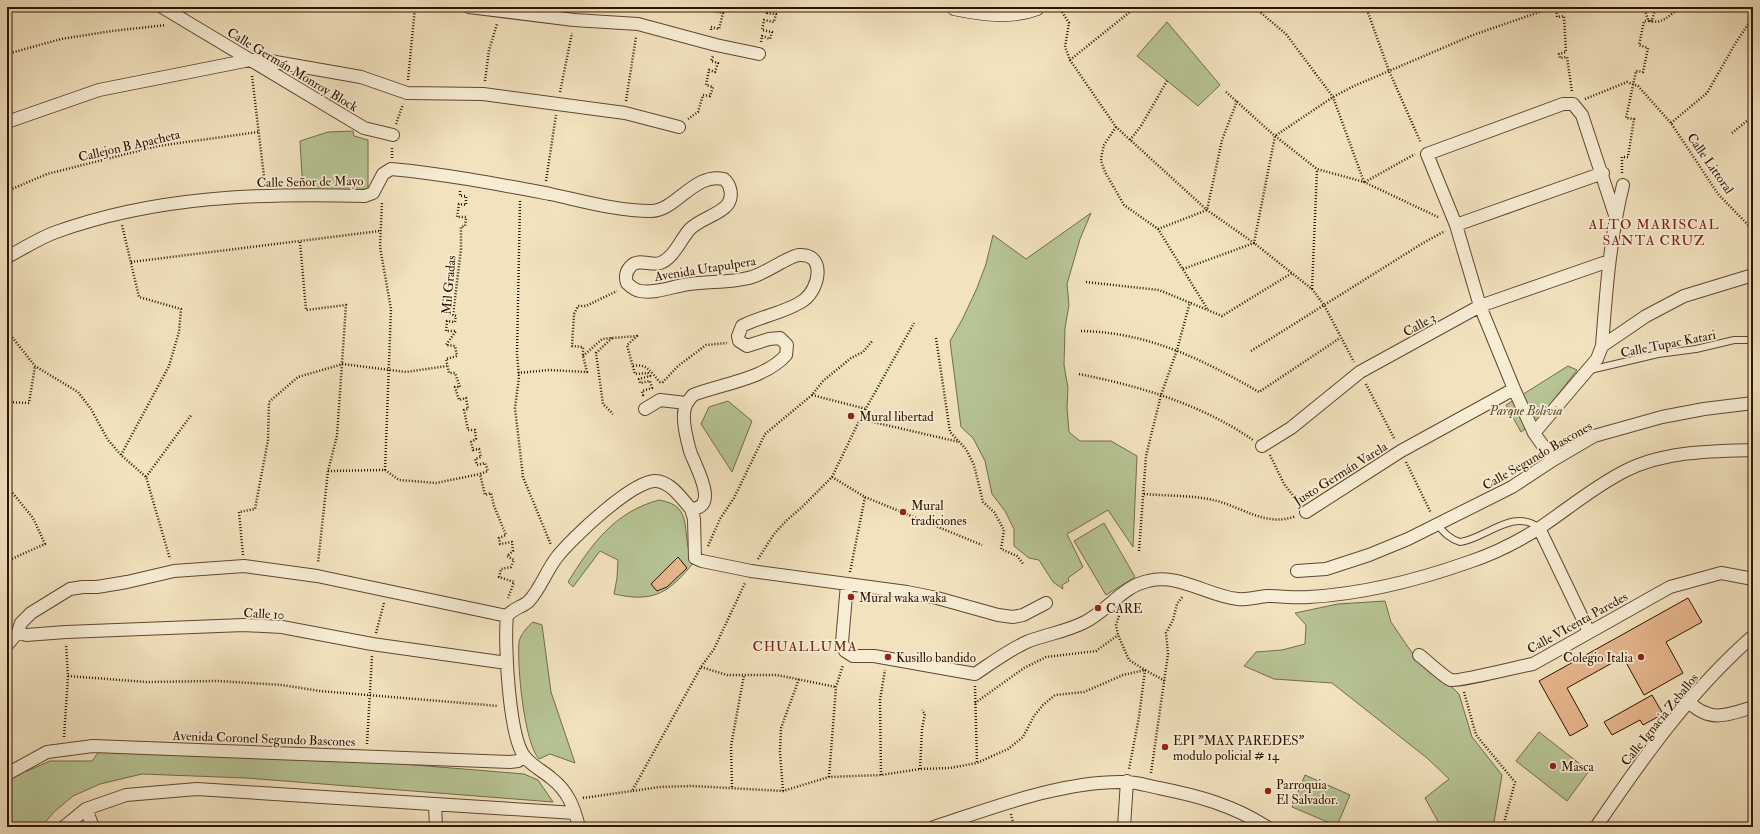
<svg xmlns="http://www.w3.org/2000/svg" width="1760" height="834" font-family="'IM FELL Double Pica',serif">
<rect width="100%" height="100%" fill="#f2e3be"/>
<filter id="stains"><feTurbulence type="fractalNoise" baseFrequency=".005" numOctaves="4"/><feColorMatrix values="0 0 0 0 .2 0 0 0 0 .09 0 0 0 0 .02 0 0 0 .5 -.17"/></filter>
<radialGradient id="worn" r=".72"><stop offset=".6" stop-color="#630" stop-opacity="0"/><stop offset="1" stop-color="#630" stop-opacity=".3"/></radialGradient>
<path fill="#b7c494" stroke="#746b4a" d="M1167,22L1220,85L1198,106L1137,56Z
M353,131L354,136L368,140V189L303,192L300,141L328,132Z
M1091,213L1080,239L1067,284L1069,305L1065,328L1064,365L1068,388L1067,408L1069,432L1080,441H1111L1137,456L1133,547L1108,510L1067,534L1083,567L1068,578L1069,581L1062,585L1063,589L1053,582L1039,560L1029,558L1014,546V529L1005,511L992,494L985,461L973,438L961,427L950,341L962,320L977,288L986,264L993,235L1026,259Z
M1568,366L1577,370L1539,419L1521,432L1506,405Z
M728,401L752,421L732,472L701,424L709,407Z
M659,500C698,506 678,537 694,562C669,593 654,603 614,594L617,578L618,560L600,551L573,587L568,582C591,545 614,512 659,500Z
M1104,523L1135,577L1106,595L1074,541Z
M1385,601L1391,622L1408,647L1419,662L1433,669L1459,694L1472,737L1502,775L1494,822L1496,827H1441L1425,798L1449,779L1427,758L1332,683L1274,679L1244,666L1256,652L1282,650L1305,644L1306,625L1295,613L1338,604Z
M533,622L542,625L551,692L575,763L550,754L539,759C524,743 517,665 519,642C520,635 528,626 533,622Z
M1539,732L1589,771L1567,801L1516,761Z
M102,747L330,758L524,774L538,780L553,802L246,778L142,774L100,784L73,796L54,812L41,827H7V763L9,762L27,771L50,761H92Z
M1305,775L1350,795L1337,826L1292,807Z"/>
<path fill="#e6b68d" stroke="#301200" d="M678,557L687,568L667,587L657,591L651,584Z
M1688,598L1702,622L1666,642L1683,673L1644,695L1623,657L1567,688L1588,726L1570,736L1539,681Z
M1652,695L1663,714L1643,725L1640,720L1612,735L1604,722Z"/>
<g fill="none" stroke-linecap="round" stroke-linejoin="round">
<defs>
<path id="lane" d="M1590,370L1658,354L1696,349L1734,340H1753
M1437,524C1444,533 1450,539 1460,542C1485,539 1514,507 1539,528"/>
<path id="street" d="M162,7L364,128L393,135
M469,7L574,20L638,24L716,45L759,54
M7,122L99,90L250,60H264L361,77L407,93L483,94L625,113L679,127
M1456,225L1603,173
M7,257C23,249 39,238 56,232C156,196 260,193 365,196L373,193L383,174L391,169C445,174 497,184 550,194C583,201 617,211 651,211C676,211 694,172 724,179C731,185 733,196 728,204C721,214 700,219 690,229C680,240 674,258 660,263C651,266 638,258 631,266C626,271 625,277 627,283C631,287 635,290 640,291C656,294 673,286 689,284C709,281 733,283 752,277C766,273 789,256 799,255C826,253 820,288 804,300C788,312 761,316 742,326L738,336L739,341L747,346L769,339L780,338L787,345L786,355C765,379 721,384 693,395C688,401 684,406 684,414C683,426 687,440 690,451C694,464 721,508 691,509C682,499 671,482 656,481C634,479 571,539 557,557C546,571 541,588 529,601C523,607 513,608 507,616C504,642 509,739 525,757C532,766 543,771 551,778C568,791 574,807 579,827
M1602,346L1646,316L1684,296L1753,275
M645,409L660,400L686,403
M1534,433L1597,359L1602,346C1606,292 1610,238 1623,185
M1262,446L1291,428L1360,372L1480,306L1609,261
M1553,460L1534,433L1514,389L1480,306L1456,225L1427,154L1563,104H1573L1582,115L1615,215
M691,509L694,519L695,558L702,561L751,571L907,592L937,598L998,615L1013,617L1023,615L1046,603
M1306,512L1401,451L1514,389
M1539,528L1589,632
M1297,571L1326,569L1369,555L1408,539L1512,487L1553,460L1594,436L1662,417L1704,409L1753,403
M847,584L842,642L845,651L853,656H874L975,674C993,662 1010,649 1029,641C1048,634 1068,631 1085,622C1107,611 1123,586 1148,581C1180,573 1207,596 1238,599C1247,600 1257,597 1267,596C1281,596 1295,598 1309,597C1363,594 1418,580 1469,562C1493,554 1519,541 1541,527C1569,508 1595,486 1625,471C1663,451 1712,451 1753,450
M18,632L26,635L66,632L244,625L282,627L372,644L507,663
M7,645L18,632L21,623L31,613L70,589L83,587H97L127,582L174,571L244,566L317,576L507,616
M1419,655C1426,660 1445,678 1451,680C1458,682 1521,666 1533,664L1670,587L1721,573L1753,579
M1689,702C1710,723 1728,715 1753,707
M7,774L47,752L93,746L510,762L518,761L524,756
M435,804L436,827
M86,809L93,827
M64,827L86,809L126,795L197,789L575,813
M934,827C992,808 1064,780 1126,782C1137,782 1148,786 1159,788C1199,796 1232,805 1267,827
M1124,827L1127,781
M1596,827C1642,759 1691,690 1753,636"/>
<path id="secondary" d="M955,7C980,12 1010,17 1036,7"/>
</defs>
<use href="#lane" stroke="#604630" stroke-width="8"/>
<use href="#street" stroke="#604630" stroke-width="14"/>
<use href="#secondary" stroke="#301200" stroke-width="18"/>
<path stroke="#301200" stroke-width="2.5" stroke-dasharray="1 2" stroke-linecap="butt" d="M774,7H777
M1059,7L1069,23L1065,47L1070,60L1116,127L1207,210L1254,243L1312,289L1324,305L1354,362
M1254,7L1286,34L1333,97L1364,182
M1366,7L1389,71L1421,143
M1556,7L1557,17L1564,16L1566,52L1559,54L1560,58L1567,57L1572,92
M1644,7L1648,20C1661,26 1670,15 1680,7
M711,30V27L719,29L723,13L714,11V7
M761,42L762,36L770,39L772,32L762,30L764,20L774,22L776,14L767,13L768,7
M7,54L61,39L112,31L166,25
M1070,60L1136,7
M252,76L265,185
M408,80L415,7
M485,81L489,50L497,24
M560,92L572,33
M1226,92L1275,136L1317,169L1364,182L1438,217
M1585,99L1627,82L1638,86L1671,123L1718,194L1753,230
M626,101L636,37
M688,119L698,112L703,95L710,96L713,87L706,85L709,70L715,72L718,63L711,61L713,56
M1671,123L1707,93L1735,44L1753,17
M396,124L403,104
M1116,127L1104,145L1102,153L1101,161L1105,172L1124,205L1158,229L1208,310
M1732,133L1753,116
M1130,140L1141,126L1167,81
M392,158V147
M1622,173V157H1628L1634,119L1626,118L1636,71L1643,72L1648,48L1639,45L1644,21H1652L1654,13L1653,7
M546,181L556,115
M1365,182L1415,154
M7,191L47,174L158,146L258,132
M460,191V196H466V205L459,204L457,217H466L465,226L461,227V249L453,315L456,316L455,322L447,321L446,331H456L446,345L455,346L457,356L446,359L449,373H455L460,387H455L459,400L466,398L468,409L464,410L468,430H475L476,439L471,442L473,450L479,449L481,457L475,459L477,465L485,463L488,471L480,474L485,495L491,493L494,506L506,535L499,538L500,544L512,542L513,551L507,556L514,560L511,567L501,569L499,577L514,582L508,598
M520,201L517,354L519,377L515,408L523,477L551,545
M1158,229L1207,210L1222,140L1237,101
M300,242L306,310L346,305L337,436L328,471L318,563
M131,262L380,231
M1183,269L1254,243L1275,136L1333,97L1354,86L1473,35L1554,7
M1086,282L1159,290L1222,316L1292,273
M1312,289L1317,169
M7,324L8,332L35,366L78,392L91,409L108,440L121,455L146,477L170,559
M1081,331C1147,332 1202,359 1259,392L1340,338
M612,338L596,353L603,404L613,414
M936,338L950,432L966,449L974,465L983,502L994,512L1004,530L1001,549L1017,556L1024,565
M1251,351L1423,243L1445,231
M583,356L602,339L637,336L627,345L635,374L648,373L650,376L639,379L640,383L650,381L652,388L642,391L643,395L644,394
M633,366C648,363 651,373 660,382H663L678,366L706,345L727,343
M518,373L549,370L587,372L583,356V347L572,346L574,314L578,306H586L617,291
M1079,374C1139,386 1201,404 1253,440
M1366,384L1395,440
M812,395L866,409
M7,402L29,403L35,366
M860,419L959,442
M121,455L169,366L179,332L181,309L139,297L122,225
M1270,455L1284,484L1299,503
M1406,462L1431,513
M385,470L399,480L436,483L480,474
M328,471L385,470L391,309L380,247L382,202
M146,477L192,414
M832,477L865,497L850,572
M7,486L33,518L45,544L7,561
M1144,494C1166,496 1191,495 1213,500C1241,506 1266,528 1296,516
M865,497L982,545
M708,546L720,519L734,498L765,434L812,395L823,381L851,358L863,352L873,340
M1139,551L1146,456L1161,395L1177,350L1190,302
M243,555L239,512L255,509L268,440L269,402L298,377L343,364L406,372L447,366
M758,559L774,534L787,520L801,508L832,477L860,419L914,323
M1120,613L1116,625L1118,635L1129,660L1145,670L1139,717L1129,769
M376,633L384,603
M701,667L727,675H777L836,687
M68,676L146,682L218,681L282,685L320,691L498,706
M975,686L977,763
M1464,692L1476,735L1515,782L1503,827
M975,703L1024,668L1046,657L1096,651L1118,635
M64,737L68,676L66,644
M367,744L372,656
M920,769L922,729L925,714L922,710
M1151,773L1168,654L1166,633L1173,620L1177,604L1183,596
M881,775L880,700L885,670
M829,777L836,687L843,665
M732,787L731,746L744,675
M633,791L659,787L692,786L783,791L829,777L881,775L920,769L950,768L977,763L1008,749L1023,737L1034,716L1043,705L1055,695L1084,692L1123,675L1145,670L1165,681
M783,791L780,752L781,728L799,679
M583,798L632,791L701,667L714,649L745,583
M1011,814L1014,827"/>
<use href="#lane" stroke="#f7edd5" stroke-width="6"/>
<use href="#street" stroke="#f7edd5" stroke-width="12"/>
<use href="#secondary" stroke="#f7edd5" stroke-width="17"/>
</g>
<g fill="#8f2418" stroke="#f7edd5" stroke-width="1.5">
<circle cx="851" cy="416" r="4"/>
<circle cx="903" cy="512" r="4"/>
<circle cx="851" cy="597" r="4"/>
<circle cx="1098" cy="608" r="4"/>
<circle cx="888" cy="657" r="4"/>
<circle cx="1641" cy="657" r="4"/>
<circle cx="1165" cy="747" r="4"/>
<circle cx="1553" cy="766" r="4"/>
<circle cx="1268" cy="791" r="4"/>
</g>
<g text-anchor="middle" stroke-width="3.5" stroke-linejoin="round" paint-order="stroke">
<g font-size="13" fill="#301200" stroke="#f7edd5">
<text transform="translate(293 69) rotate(31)" y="5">Calle Germán Monroy Block</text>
<text transform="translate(129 145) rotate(-13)" y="5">Callejon B Apacheta</text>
<text transform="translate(1711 163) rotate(55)" y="5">Calle Littoral</text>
<text transform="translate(310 181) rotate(-1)" y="5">Calle Señor de Mayo</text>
<text transform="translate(705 268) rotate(-9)" y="5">Avenida Utapulpera</text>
<text transform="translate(448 285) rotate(-85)" y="5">Mil Gradas</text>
<text transform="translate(1419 324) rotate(-29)" y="5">Calle 3</text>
<text transform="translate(1668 343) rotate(-11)" y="5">Calle Tupac Katari</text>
<text transform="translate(1537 455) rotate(-30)" y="5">Calle Segundo Bascones</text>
<text transform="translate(1340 473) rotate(-32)" y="5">Justo Germán Varela</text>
<text transform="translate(264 613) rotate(3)" y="5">Calle 10</text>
<text transform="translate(1577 622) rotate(-29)" y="5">Calle VIcenta Paredes</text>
<text transform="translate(1659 719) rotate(-51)" y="5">Calle Ignacia Zeballos</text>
<text transform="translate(264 738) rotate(2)" y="5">Avenida Coronel Segundo Bascones</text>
</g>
<g font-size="13" font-style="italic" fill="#5f5034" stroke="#f7edd5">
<text x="1526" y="415">Parque Bolivia</text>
</g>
<g font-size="13" fill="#301200" stroke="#f7edd5" text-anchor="start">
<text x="859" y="421">Mural libertad</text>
<text x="911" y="510">Mural<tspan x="911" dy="15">tradiciones</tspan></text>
<text x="859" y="602">Mural waka waka</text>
<text x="1106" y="613">CARE</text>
<text x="896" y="662">Kusillo bandido</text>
<text x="1633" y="662" text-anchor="end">Colegio Italia</text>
<text x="1173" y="745">EPI "MAX PAREDES"<tspan x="1173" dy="15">modulo policial # 14</tspan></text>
<text x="1561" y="771">Masca</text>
<text x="1276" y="789">Parroquia<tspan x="1276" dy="15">El Salvador.</tspan></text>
</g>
<g font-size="14" letter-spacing="1" fill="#7a1f14" stroke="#f7edd5">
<text x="1654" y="229">ALTO MARISCAL<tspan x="1654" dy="16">SANTA CRUZ</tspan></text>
<text x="805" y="651">CHUALLUMA</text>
</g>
</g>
<rect width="1760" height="834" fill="none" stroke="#f2e3be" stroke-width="24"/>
<rect x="8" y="8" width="1744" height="818" fill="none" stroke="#301200" stroke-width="2"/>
<rect x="12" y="12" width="1736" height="810" fill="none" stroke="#301200"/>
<rect width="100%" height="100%" filter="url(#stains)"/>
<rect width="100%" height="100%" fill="url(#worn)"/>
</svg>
